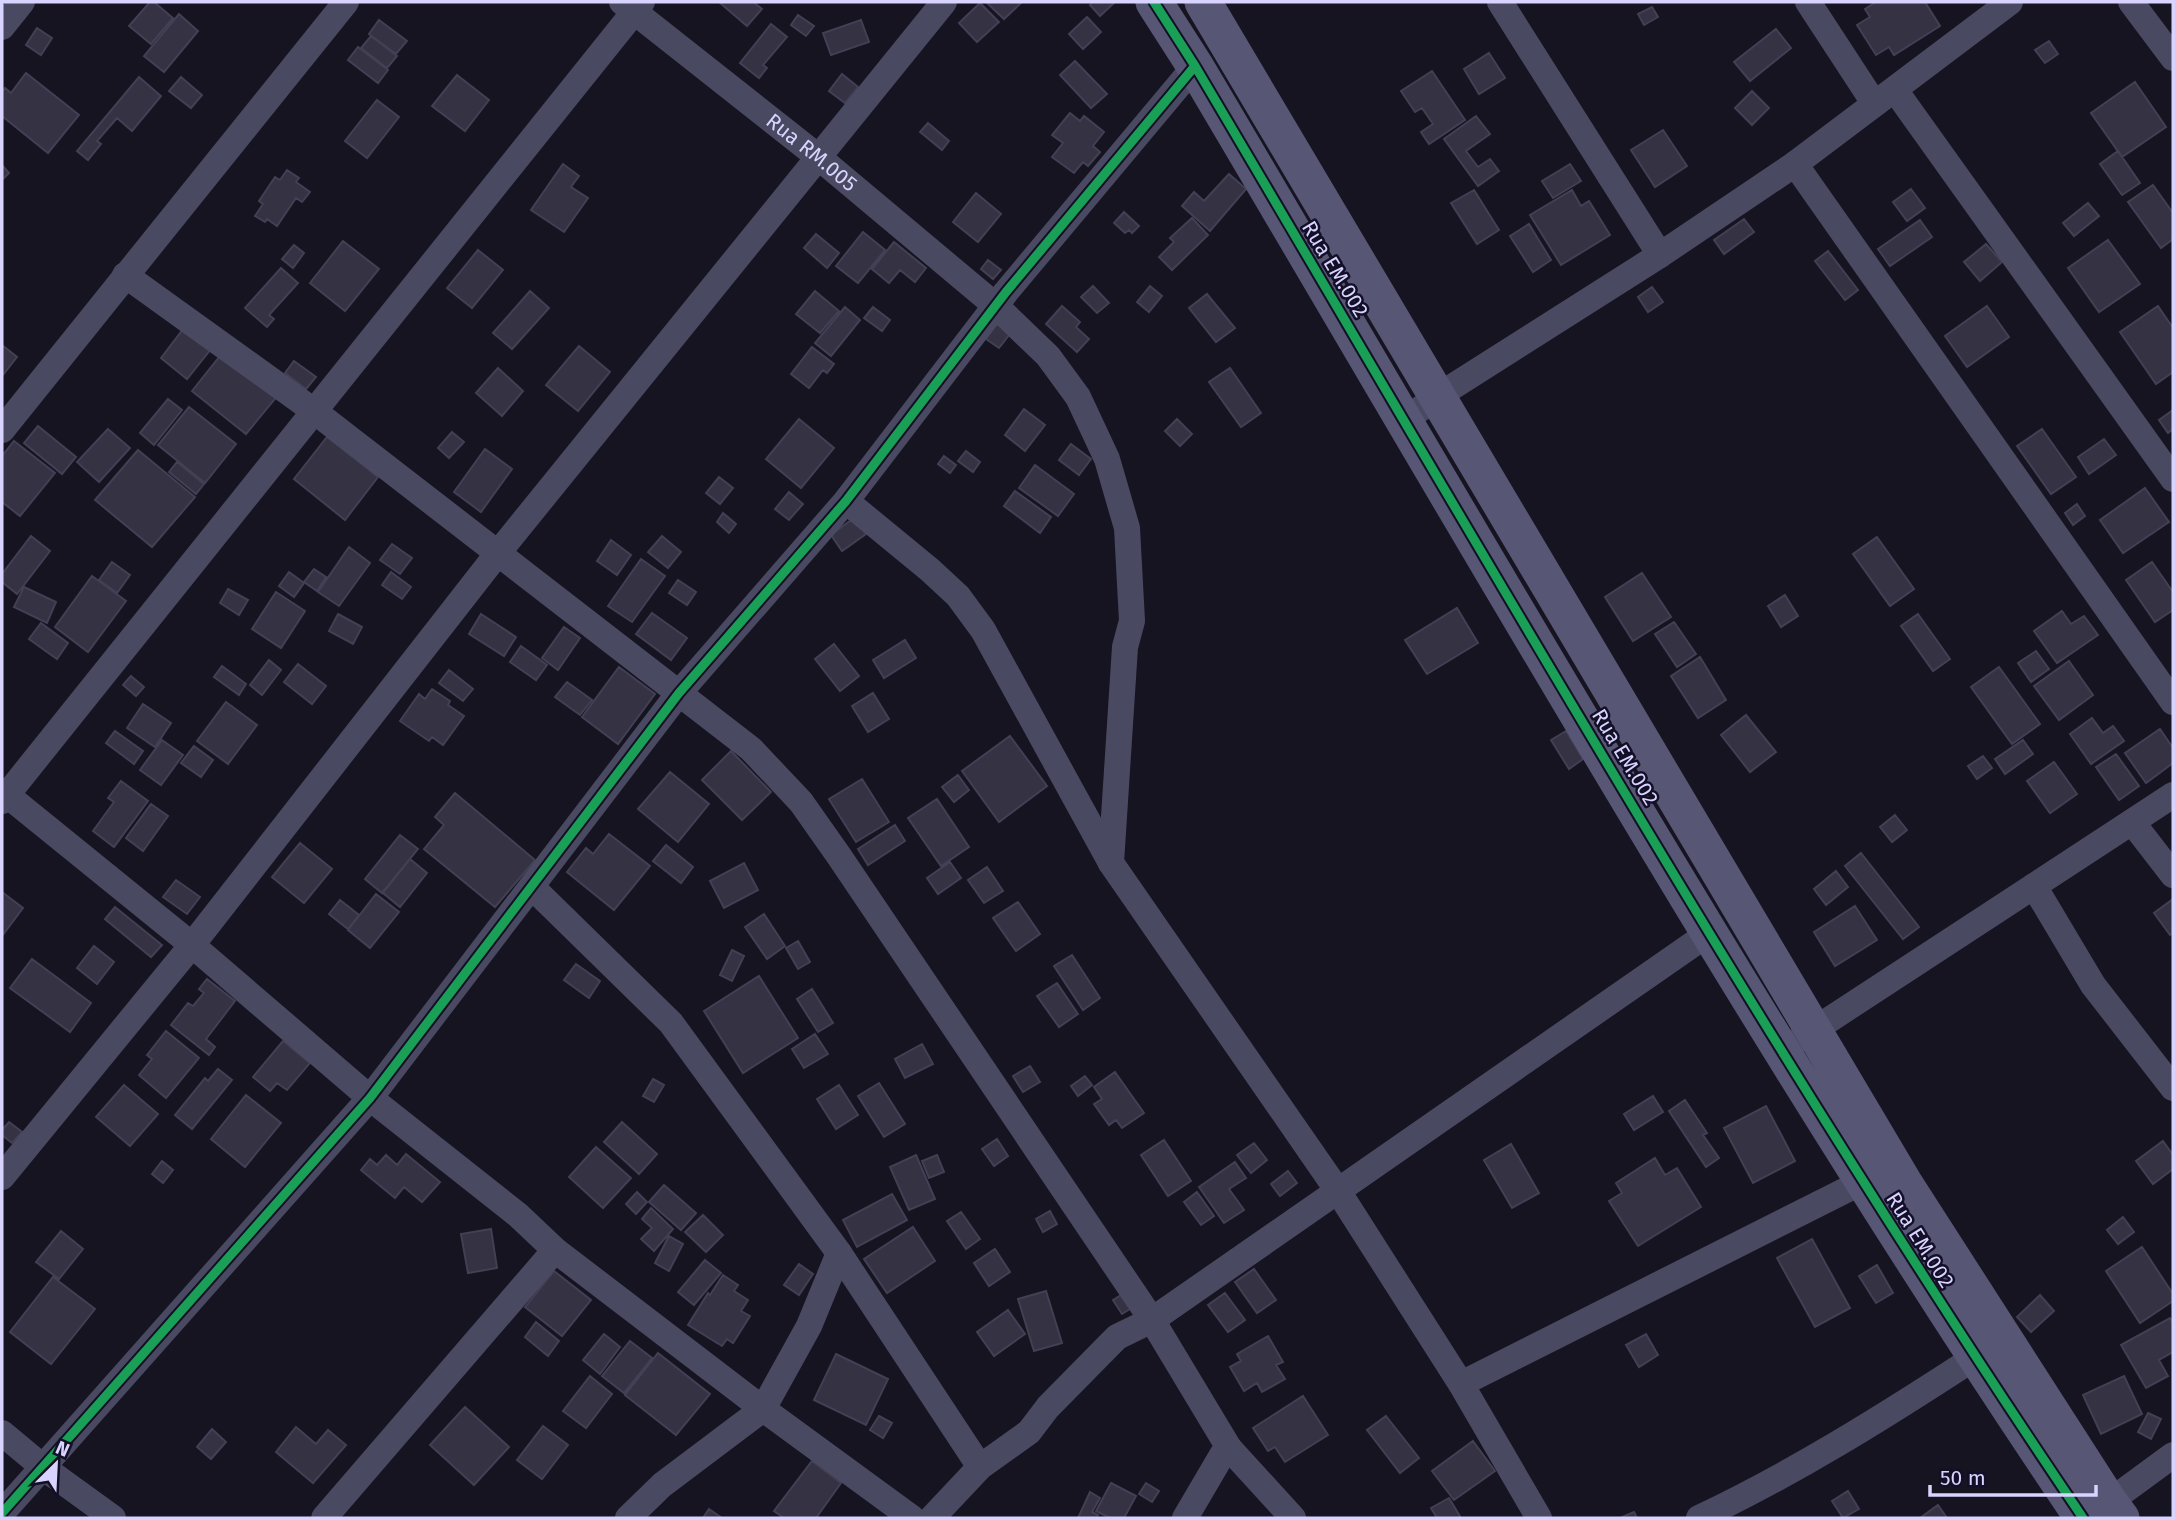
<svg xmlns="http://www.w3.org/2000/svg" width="2175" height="1520" font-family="'Fira Sans',sans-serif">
<rect width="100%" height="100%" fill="#161421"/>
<path fill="#343243" stroke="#433f54" stroke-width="2" d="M150,2H154L173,18L151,44L129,26Z
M719,2H753L762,9L747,26Z
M986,2H1022L1004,19Z
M1093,2H1115L1100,16L1090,5Z
M1876,2H1925L1940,26L1894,55L1889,47L1876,55L1857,25L1870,17L1865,9Z
M980,3L999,22L977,42L959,23Z
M1652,7L1658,17L1644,25L1638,14Z
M179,14L198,31L164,72L144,56Z
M798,15L814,26L806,36L791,25Z
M1087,17L1101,32L1083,49L1069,34Z
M379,20L407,41L396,54L369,34Z
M861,20L869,42L831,55L823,33Z
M771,24L787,37L763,65L767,68L759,78L740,63Z
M37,28L52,38L41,55L26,45Z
M1776,29L1791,48L1750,81L1734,62Z
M371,36L397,56L387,68L361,48Z
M2049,41L2058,54L2045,63L2035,50Z
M358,47L388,70L378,83L348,60Z
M1489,53L1505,78L1479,94L1464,69Z
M1075,61L1107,94L1091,108L1060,75Z
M1432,71L1465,120L1429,144L1421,132L1433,124L1422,108L1415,112L1401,91Z
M26,73L79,115L48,153L2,116V92L5,88L11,93Z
M842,74L858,87L845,103L829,91Z
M457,75L489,100L465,131L432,106Z
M139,77L161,96L132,131L117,118L97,141L101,144L88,160L77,151Z
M181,77L202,95L191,108L169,91Z
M2135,82L2166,127L2122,157L2091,113Z
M1752,91L1769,108L1752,125L1735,108Z
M377,100L399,117L367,158L345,141Z
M1070,113L1080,121L1084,116L1104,132L1093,146L1100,152L1088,166L1083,162L1074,173L1052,157L1063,143L1052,135Z
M1476,116L1490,134L1466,151L1478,167L1490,159L1499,171L1478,186L1444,139Z
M928,123L949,141L942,150L920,132Z
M1663,130L1687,166L1655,187L1631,150Z
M2118,151L2140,183L2122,195L2100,164Z
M563,164L579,176L571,187L588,198L564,232L531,210Z
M1570,164L1581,181L1553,198L1542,181Z
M2,165L9,173L2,180Z
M287,170L299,178L296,182L310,192L302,202L296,198L277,226L267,219L265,222L255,216L263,204L259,201L275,177L280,180Z
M1229,174L1246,189L1210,231L1182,206L1194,192L1204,201Z
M2153,185L2173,213V239L2161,248L2128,202Z
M1911,189L1925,208L1907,221L1893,202Z
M1474,190L1499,230L1477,244L1451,203Z
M1572,190L1581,206L1589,201L1610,235L1561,265L1530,215Z
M976,193L1001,214L978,242L953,222Z
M2088,203L2099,216L2074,236L2063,223Z
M1124,212L1139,226L1132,233L1129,230L1125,233L1114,223Z
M1192,218L1208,235L1172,270L1159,257L1174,242L1170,238Z
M1744,219L1754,232L1724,254L1714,240Z
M1920,220L1932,237L1890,266L1878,249Z
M1529,224L1551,260L1533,272L1510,236Z
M863,232L885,250L858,283L836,266Z
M816,234L839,253L827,268L804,248Z
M2108,240L2140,284L2099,312L2068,268Z
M343,241L379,269L345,311L310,283Z
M894,242L926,268L915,282L900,270L889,283L872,269Z
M1986,244L2002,262L1980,281L1964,262Z
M294,245L304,253L293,268L282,259Z
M478,250L503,270L472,308L447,288Z
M1828,251L1858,290L1845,300L1815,261Z
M988,260L1001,270L993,279L981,269Z
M281,268L298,283L269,315L274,319L267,327L245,308Z
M1093,286L1109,303L1097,313L1081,297Z
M1150,286L1162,296L1149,312L1137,302Z
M1652,287L1663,302L1648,312L1638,297Z
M530,291L549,308L512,349L493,333Z
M815,291L839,311L820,333L796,314Z
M1207,294L1235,328L1216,342L1189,308Z
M1062,306L1080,322L1076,327L1089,339L1077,352L1046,324Z
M1987,306L2009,337L1967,367L1945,336Z
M2158,306L2173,328V372L2156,384L2120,332Z
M845,307L860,320L831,356L815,343Z
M873,307L890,320L882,331L864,318Z
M997,324L1010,334L999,348L986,339Z
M184,328L211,349L187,379L161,358Z
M2,345L17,357L2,376Z
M579,346L610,372L578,411L546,385Z
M812,347L834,364L827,373L823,370L809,388L791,374Z
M224,351L279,394L246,434L192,391Z
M294,361L316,377L306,389L285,373Z
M498,368L523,391L502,416L476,393Z
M1230,368L1261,413L1241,427L1209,382Z
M168,399L182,410L154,445L140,433Z
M189,407L236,444L205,483L158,445Z
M1024,409L1045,425L1025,451L1005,435Z
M2173,410V429L2168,433L2159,420Z
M799,419L834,448L801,488L766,459Z
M1177,419L1192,434L1180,446L1165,431Z
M38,426L76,457L62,474L24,443Z
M108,429L130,448L99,482L77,462Z
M2042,429L2076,477L2051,494L2017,446Z
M452,432L464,442L449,458L438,448Z
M327,437L378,477L345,520L294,479Z
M2104,439L2116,455L2089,474L2078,457Z
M14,441L55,473L20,516L2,502V456Z
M1071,444L1091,459L1079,475L1059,460Z
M485,449L512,469L481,512L454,492Z
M138,450L195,497L152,547L95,500Z
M966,451L980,462L973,472L958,461Z
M944,456L956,465L950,473L938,464Z
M177,462L204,484L196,494L169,472Z
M1035,465L1074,494L1058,516L1019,488Z
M719,477L733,488L720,504L706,493Z
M2145,488L2169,522L2123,553L2100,520Z
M1015,491L1051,517L1040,533L1004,506Z
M789,492L803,504L789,520L775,509Z
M2077,504L2085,516L2073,525L2065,513Z
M723,513L736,524L729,533L717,522Z
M854,518L866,534L842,551L831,535Z
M31,536L50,551L17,594L2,582V574Z
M662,536L681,552L668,568L648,552Z
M1877,537L1914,589L1890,606L1853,554Z
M611,540L631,555L617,575L597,561Z
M392,544L412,558L400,574L380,560Z
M349,547L370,563L339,606L318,592Z
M641,559L665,576L632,622L608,606Z
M112,562L130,575L117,593L99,580Z
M2152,562L2173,592V610L2155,622L2126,580Z
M314,569L326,577L317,591L304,582Z
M289,572L304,583L294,597L279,586Z
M391,572L411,587L402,599L382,585Z
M1642,573L1671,617L1633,641L1605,597Z
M92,576L126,601L88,652L55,627Z
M678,580L696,592L687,605L669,593Z
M24,587L56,602L47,623L14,607Z
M228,589L248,600L239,615L220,603Z
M276,592L305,611L281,648L252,629Z
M1785,595L1798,616L1781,627L1768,606Z
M1457,608L1478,643L1427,674L1405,640Z
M2062,611L2071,624L2084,616L2098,635L2057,663L2034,631Z
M652,613L687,638L671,660L636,634Z
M338,614L362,627L353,644L329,631Z
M481,614L516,637L504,656L469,634Z
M1918,614L1950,659L1933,671L1901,626Z
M1674,622L1696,654L1677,667L1655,634Z
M41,623L68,643L57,659L29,639Z
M564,627L580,638L558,670L542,658Z
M905,640L916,658L884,678L873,660Z
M834,644L859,676L840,691L815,659Z
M521,646L547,665L536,680L510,662Z
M2036,651L2049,669L2031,682L2018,663Z
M1700,657L1726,700L1698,718L1671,676Z
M269,660L281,670L262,695L250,685Z
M2069,661L2093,695L2059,720L2034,686Z
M298,664L326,686L312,704L284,682Z
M222,666L246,684L239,695L214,677Z
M619,667L655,694L618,744L582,717Z
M1999,667L2040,724L2012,744L1971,687Z
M449,670L473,689L463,701L439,683Z
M131,676L144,687L136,696L123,685Z
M567,682L592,700L580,715L555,697Z
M432,689L450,701L448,705L464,716L443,745L432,737L429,741L400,721L419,694L425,699Z
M873,693L889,719L868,732L852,706Z
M226,702L257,725L228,764L197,741Z
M143,704L171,723L155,747L127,728Z
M1746,715L1776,752L1750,772L1721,735Z
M2092,718L2103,733L2113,726L2124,741L2091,764L2070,734Z
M2160,729L2173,748V763L2146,783L2125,753Z
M115,731L143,751L134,764L106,743Z
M1566,731L1583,759L1569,769L1551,740Z
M1010,736L1047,786L999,822L962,771Z
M162,740L183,755L161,785L140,770Z
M2023,740L2033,754L2005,774L1995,759Z
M194,746L213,760L201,777L181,763Z
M731,751L771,792L742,820L702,780Z
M2116,754L2139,786L2119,800L2096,767Z
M1983,756L1992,768L1977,779L1968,766Z
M2054,762L2077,794L2050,813L2027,781Z
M670,772L709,804L678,842L638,809Z
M958,775L969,790L954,802L942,787Z
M862,779L889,822L856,842L829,799Z
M121,781L148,801L114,847L93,831L114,802L108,798Z
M455,793L535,860L495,907L424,849L444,825L435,817Z
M937,799L969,847L941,866L908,818Z
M151,804L168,816L143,851L126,838Z
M1895,815L1907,830L1892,842L1880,827Z
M895,825L905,841L868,865L858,849Z
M609,834L650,866L614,910L567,872L586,848L593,854Z
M400,835L418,849L382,893L365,879Z
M300,843L332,869L304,903L272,877Z
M666,845L693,867L681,883L653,861Z
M1861,853L1919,927L1903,939L1845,866Z
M410,859L427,873L400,907L383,893Z
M950,862L961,878L938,894L927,878Z
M744,863L758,890L724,908L710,881Z
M987,867L1003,891L984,903L968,880Z
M1836,871L1848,887L1826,905L1814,889Z
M176,880L200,897L187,914L163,897Z
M2,892L23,908L2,936Z
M376,894L399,912L370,948L348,930Z
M2173,899V933L2170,935L2154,913Z
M340,900L359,915L348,929L329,914Z
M1018,902L1040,934L1016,951L993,918Z
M1855,906L1877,940L1835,966L1814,932Z
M115,907L162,945L151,957L105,919Z
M764,914L785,946L767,959L745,927Z
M798,941L810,962L798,969L786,948Z
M94,946L114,962L97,984L77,968Z
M732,950L744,956L732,981L720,975Z
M1072,955L1100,998L1083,1010L1054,966Z
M32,959L91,1003L70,1032L10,988Z
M576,964L600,981L589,998L564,980Z
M759,976L798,1038L743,1073L704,1011Z
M207,979L235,1001L206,1039L215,1047L209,1055L171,1025L188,1003L193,1006L204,993L199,989Z
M1057,983L1078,1014L1059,1027L1037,996Z
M812,989L833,1023L818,1032L797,999Z
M166,1031L199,1058L166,1098L139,1075L152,1059L147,1055Z
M815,1034L828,1054L804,1068L792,1049Z
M283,1041L310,1063L287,1090L277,1083L270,1091L253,1077Z
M922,1044L933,1064L905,1078L895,1059Z
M1030,1066L1040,1082L1023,1092L1013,1076Z
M218,1069L232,1080L192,1129L175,1115L205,1078L208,1081Z
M1115,1072L1144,1113L1122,1128L1116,1120L1109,1125L1094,1104L1102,1099L1094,1087Z
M1085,1076L1092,1085L1078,1096L1071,1086Z
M653,1079L664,1085L654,1102L643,1096Z
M879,1083L905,1124L884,1137L858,1096Z
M124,1085L158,1114L130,1146L96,1117Z
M839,1085L858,1115L836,1129L817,1099Z
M246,1095L281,1123L245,1167L211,1139Z
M1653,1096L1663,1112L1634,1130L1624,1114Z
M1685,1100L1707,1133L1703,1135L1719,1158L1706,1167L1669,1111Z
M1766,1106L1795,1161L1753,1183L1724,1128Z
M9,1122L22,1132L12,1143L2,1135V1130Z
M622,1122L657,1154L639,1174L604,1142Z
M997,1139L1008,1156L994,1166L982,1149Z
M1164,1140L1191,1181L1168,1196L1141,1155Z
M2163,1141L2173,1155V1169L2153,1184L2136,1161Z
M1254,1143L1267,1160L1251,1173L1237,1155Z
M1511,1144L1539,1193L1512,1208L1484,1160Z
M596,1147L631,1178L603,1208L569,1177Z
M406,1154L440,1182L422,1202L404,1187L395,1198L361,1170L370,1159L377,1165L386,1155L397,1165Z
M916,1155L935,1199L909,1210L890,1167Z
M937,1155L944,1172L929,1178L922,1161Z
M1655,1158L1665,1175L1677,1168L1701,1207L1638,1246L1609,1201L1622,1193L1616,1183Z
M162,1161L173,1170L163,1183L152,1174Z
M1235,1162L1246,1178L1229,1189L1244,1210L1224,1223L1199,1187Z
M1288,1171L1297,1183L1280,1196L1271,1184Z
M664,1185L696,1213L681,1230L649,1202Z
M637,1192L647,1202L636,1214L626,1204Z
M1197,1192L1214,1216L1201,1225L1184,1202Z
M892,1194L907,1220L857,1247L843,1220Z
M651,1208L673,1229L654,1251L641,1239L652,1228L642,1219Z
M1050,1211L1057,1224L1043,1232L1036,1219Z
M961,1212L980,1239L966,1249L947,1221Z
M703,1215L723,1235L706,1252L685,1232Z
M2123,1217L2134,1232L2118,1244L2107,1230Z
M913,1227L935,1261L887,1293L864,1259Z
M491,1229L497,1268L468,1273L461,1234Z
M61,1231L83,1249L59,1279L36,1262Z
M669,1236L683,1244L669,1271L655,1263Z
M1812,1239L1850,1308L1815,1327L1777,1258Z
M2142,1247L2173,1294V1301L2140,1323L2106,1271Z
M995,1249L1010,1272L989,1286L974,1263Z
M705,1260L721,1273L694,1305L678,1292Z
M799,1264L813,1274L799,1295L784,1285Z
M1877,1265L1893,1293L1876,1303L1859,1276Z
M1254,1269L1276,1300L1257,1313L1235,1282Z
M554,1271L591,1300L562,1336L525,1307Z
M723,1275L738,1285L734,1291L748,1300L741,1311L750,1316L733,1343L727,1339L722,1346L688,1325L708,1293L710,1295Z
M53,1277L95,1309L51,1364L10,1332Z
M1129,1290L1138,1304L1122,1314L1113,1300Z
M1046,1291L1062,1343L1034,1351L1018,1299Z
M1225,1293L1245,1320L1228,1332L1208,1305Z
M2040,1295L2054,1311L2031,1332L2017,1317Z
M1008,1310L1025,1334L994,1356L977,1332Z
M2170,1318L2173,1323V1352L2159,1360L2168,1376L2146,1388L2121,1345Z
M536,1322L559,1341L548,1356L525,1337Z
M604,1334L620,1347L600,1374L583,1360Z
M1646,1334L1658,1355L1639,1367L1626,1345Z
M1268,1336L1283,1362L1276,1365L1285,1379L1262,1392L1257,1383L1244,1391L1230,1367L1241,1361L1237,1354Z
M630,1341L652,1358L624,1393L602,1376Z
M658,1353L710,1394L676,1435L625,1395Z
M836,1354L888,1379L866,1425L814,1400Z
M590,1376L612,1394L586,1428L563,1411Z
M2124,1376L2142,1414L2101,1434L2083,1395Z
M1303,1396L1328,1435L1285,1462L1275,1447L1268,1451L1253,1428Z
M465,1407L509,1447L474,1485L430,1445Z
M2148,1413L2161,1419L2151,1439L2138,1432Z
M879,1416L892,1423L883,1438L870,1430Z
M1386,1416L1419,1458L1400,1473L1367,1430Z
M543,1426L568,1445L542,1479L517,1460Z
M296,1427L316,1444L328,1430L346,1445L313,1483L276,1452Z
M212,1429L226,1442L211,1459L197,1447Z
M1473,1441L1495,1471L1454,1500L1432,1471Z
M812,1461L841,1483L816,1518H784L774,1511Z
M1111,1483L1136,1496L1124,1518H1110L1096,1511Z
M1146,1483L1159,1491L1152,1502L1139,1494Z
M1848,1491L1859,1509L1843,1518L1832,1501Z
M1090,1492L1100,1498L1092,1512L1098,1515L1096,1518H1078Z
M1449,1498L1461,1518H1437L1431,1508Z
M1938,1505L1947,1518H1920Z
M709,1509L722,1518H703Z
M1634,1512L1637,1518H1620Z"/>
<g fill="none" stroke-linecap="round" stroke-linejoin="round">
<g stroke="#4a4962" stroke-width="26">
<path id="s1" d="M622,2L817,156L996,306L1048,356L1078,397L1107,459L1127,528L1132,621L1125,647L1111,863"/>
<path d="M1500,2L1660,255"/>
<path d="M1808,2L1874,103"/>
<path d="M2131,2L2173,58"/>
<path d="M2,27L22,2"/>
<path d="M1895,90L2173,479"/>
<path d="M1795,164L2173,702"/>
<path d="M125,275L314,411L751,749L801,802L839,856L1152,1320L1229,1448L1293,1518"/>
<path d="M1405,420L1438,396L1660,255L1795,164L2010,2"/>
<path d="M2,430L346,2"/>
<path d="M846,501L930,570L958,596L983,630L1111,863L1338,1191L1461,1384L1539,1518"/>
<path d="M2,791L192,945L370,1098L518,1215L555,1250L763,1409L912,1518"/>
<path d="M2,801L642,2"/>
<path d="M2132,822L2173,875"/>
<path d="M2034,886L2093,985L2173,1088"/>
<path d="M532,887L671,1023L839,1253L980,1467"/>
<path d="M1800,1039L2173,795"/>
<path d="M2,1177L192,945L498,553L944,2"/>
<path d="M1461,1384L1862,1182"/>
<path d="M2,1433L44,1468L113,1518"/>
<path d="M2109,1502L2173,1455"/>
<path d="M2,1513L370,1098L679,693L846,501L1006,292L1195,66"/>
<path d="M324,1518L555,1250"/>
<path d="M628,1518L662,1485L763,1409L809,1326L839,1253"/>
<path d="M932,1518L980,1467L1029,1432L1048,1407L1117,1337L1152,1320L1709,933"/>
<path d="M1185,1518L1222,1455L1229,1448"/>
<path d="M1699,1518C1796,1472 1885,1416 1974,1358"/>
</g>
<path stroke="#575674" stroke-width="37" d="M1154,2L1195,66C1484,554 1765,1048 2083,1518
M1203,2L1904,1183L2109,1502L2121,1518"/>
<defs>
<path id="cycleway" d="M1154,2L1195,66C1484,554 1765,1048 2083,1518
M2,1513L370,1098L679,693L846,501L1006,292L1195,66"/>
</defs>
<use href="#cycleway" stroke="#130f26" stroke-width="13"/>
<use href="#cycleway" stroke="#1a9f57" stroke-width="9"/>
</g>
<g text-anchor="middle" stroke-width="5" stroke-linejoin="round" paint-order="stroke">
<g font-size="21" fill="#d9d4ff" stroke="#130f26">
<text dy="7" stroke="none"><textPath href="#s1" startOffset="242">Rua RM.005</textPath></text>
<text transform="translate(1335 269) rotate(59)" y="7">Rua EM.002</text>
<text transform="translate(1625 757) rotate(59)" y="7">Rua EM.002</text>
<text transform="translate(1920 1240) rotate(58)" y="7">Rua EM.002</text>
</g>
</g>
<rect width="2175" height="1520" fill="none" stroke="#d9d4ff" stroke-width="7"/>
<g transform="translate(56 1464) rotate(24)" stroke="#130f26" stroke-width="5" paint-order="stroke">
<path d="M0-5L12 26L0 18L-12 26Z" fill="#d9d4ff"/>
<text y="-10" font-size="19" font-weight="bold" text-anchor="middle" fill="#d9d4ff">N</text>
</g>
<path d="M1930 1485v10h166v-10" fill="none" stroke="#d9d4ff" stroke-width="3.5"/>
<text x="1940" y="1485" font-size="21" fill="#d9d4ff" stroke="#130f26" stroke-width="5" paint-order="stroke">50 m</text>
</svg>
